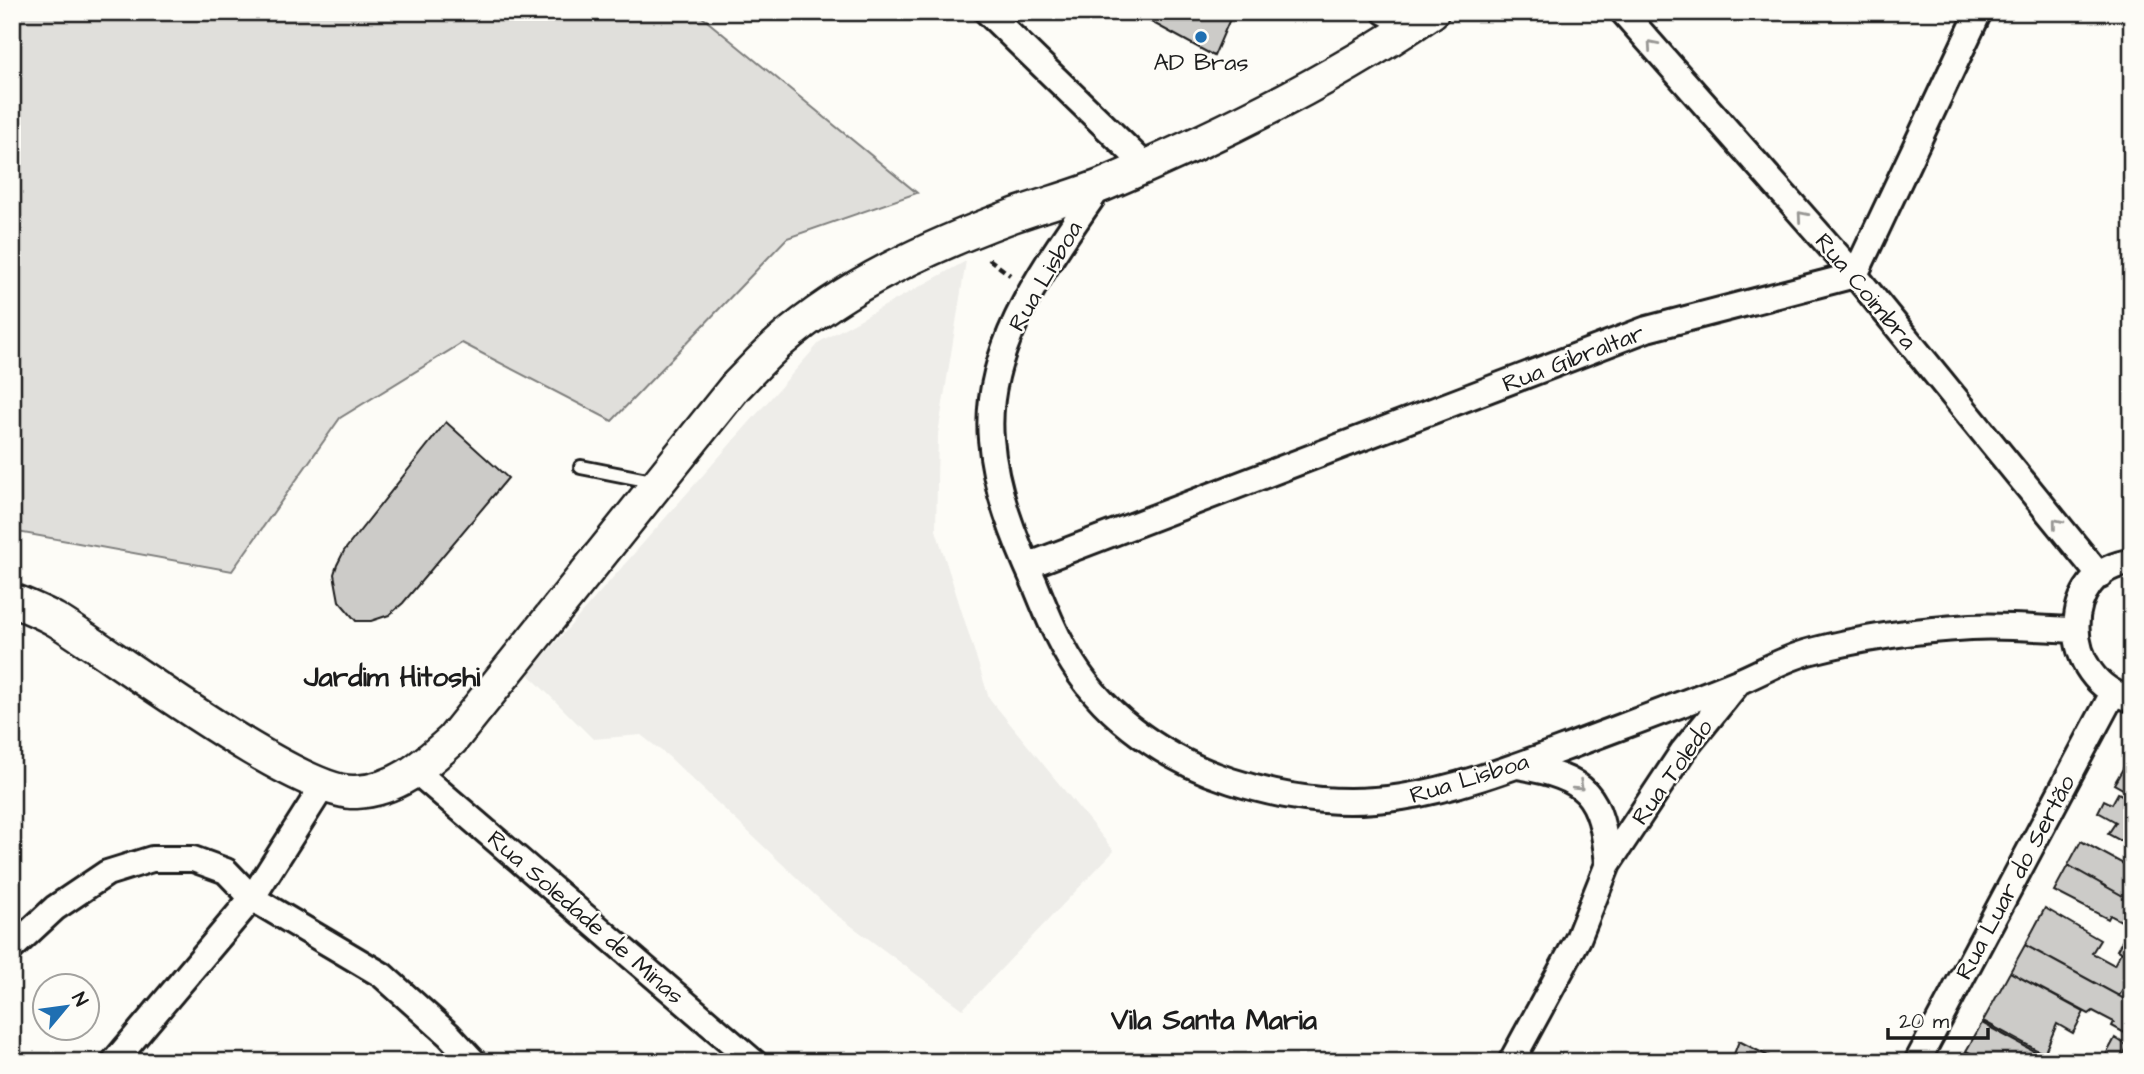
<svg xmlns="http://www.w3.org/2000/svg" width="2144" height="1074" font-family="'Architects Daughter',sans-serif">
<rect width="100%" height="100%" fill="#fdfcf7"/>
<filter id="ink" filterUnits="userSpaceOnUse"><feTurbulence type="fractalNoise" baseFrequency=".0143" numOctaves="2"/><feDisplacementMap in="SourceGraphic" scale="14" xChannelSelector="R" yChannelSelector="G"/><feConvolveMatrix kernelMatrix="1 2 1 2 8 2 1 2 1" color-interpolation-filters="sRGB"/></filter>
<g filter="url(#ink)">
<path fill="#eeede9" d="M966,261L938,434L936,530L989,698L1114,851L963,1009L834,913L668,756L641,735L593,739L528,674L821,341Z"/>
<path fill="#e0dfdb" stroke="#7e7e7c" stroke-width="2" d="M12,12H696L917,193L787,238L612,421L462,343L340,418L232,571L12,531Z"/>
<path fill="#cccbc8" stroke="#1c1c1c" stroke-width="2" d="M1133,12H1217L1230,19L1214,56Z
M446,422L508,478L403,603L389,615L371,621H356L339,601L334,574L337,565L344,551Z
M2132,753V794L2114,784Z
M2118,793L2128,798L2126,802L2132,805V847L2108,834L2116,822L2098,812L2104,800L2112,804Z
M2081,841L2131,868L2128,872L2132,874V901L2068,865Z
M2068,865L2132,901V930L2126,927L2127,924L2110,915L2108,919L2054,891Z
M2045,908L2100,940L2092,953L2114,965L2121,952L2132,958V975L2119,996L2025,945Z
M2126,934L2132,937V958L2117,950Z
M2025,945L2132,1003V1037L2112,1026L2114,1022L2093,1011L2089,1014L2010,972Z
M2010,972L2084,1012L2073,1033L2057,1024L2044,1054L1983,1021Z
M1982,1023L2054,1062H1988L1966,1051Z
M2115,1038L2128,1046L2119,1062H2102Z
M1739,1041L1780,1062H1731Z
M1966,1051L1988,1062H1960Z"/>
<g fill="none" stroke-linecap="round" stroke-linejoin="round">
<defs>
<path id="service" d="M581,467L657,482"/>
<path id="minor" d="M987,12L1146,166
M1385,12L1412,26
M1623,12L1855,275L2100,576
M1100,186C1050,260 983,344 991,439C995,490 1014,538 1035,584C1046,611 1057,639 1073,664C1108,720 1169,761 1231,781C1361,823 1444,793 1565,748C1623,726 1681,705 1738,682C1762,672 1787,657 1812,651C1862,638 1919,630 1971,627C2005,625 2041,629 2075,630
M2132,562C2057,569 2059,683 2132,699
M1027,566L1647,329L1855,275L1979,12
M1517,766C1588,778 1601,793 1608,864
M417,772L754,1062
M12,948L55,908L107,873L152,859H193L226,871L252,898L382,975L449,1035L474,1062
M114,1062L252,898L323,786
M1511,1062L1578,939L1608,864L1683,751L1738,683
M1917,1062L2113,693"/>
<path id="tertiary" d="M12,600C27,606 42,612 56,620C114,655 300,796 356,792C396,790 423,766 452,740L735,387C750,372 764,356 780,342C846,284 931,246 1012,216C1042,205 1073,197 1103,185C1217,137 1330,82 1432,12"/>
</defs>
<use href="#service" stroke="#1c1c1c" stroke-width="18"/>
<use href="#minor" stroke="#1c1c1c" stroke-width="30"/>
<use href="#tertiary" stroke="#1c1c1c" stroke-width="37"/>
<path stroke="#1c1c1c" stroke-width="4.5" stroke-dasharray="7 5" stroke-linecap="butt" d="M989,259L1010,275"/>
<use href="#service" stroke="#fdfcf7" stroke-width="12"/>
<use href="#minor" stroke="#fdfcf7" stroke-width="24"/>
<use href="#tertiary" stroke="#fdfcf7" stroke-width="32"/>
</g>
<defs><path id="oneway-chevron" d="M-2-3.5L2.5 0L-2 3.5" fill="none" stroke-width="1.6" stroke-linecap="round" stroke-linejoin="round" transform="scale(1.75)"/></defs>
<g stroke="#989794">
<use href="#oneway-chevron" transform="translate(1652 45) rotate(-131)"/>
<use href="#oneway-chevron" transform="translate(1802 216) rotate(-131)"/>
<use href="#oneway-chevron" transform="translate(2057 523) rotate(-129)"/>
<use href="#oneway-chevron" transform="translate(1579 786) rotate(43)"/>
</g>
</g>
<circle fill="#1f6fb2" stroke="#fdfcf7" stroke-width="2.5" cx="1201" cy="37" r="7"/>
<g text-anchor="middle" stroke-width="5" stroke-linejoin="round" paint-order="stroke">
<g font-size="24" fill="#1c1c1c" stroke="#fdfcf7">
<text x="1201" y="70">AD Bras</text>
</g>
<g font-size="24" fill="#1c1c1c" stroke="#fdfcf7">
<text transform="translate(1045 276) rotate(-60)" y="8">Rua Lisboa</text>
<text transform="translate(1866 291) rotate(50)" y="8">Rua Coimbra</text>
<text transform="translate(1573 358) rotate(-21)" y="8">Rua Gibraltar</text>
<text transform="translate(1672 772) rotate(-55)" y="8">Rua Toledo</text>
<text transform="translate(1469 778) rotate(-17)" y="8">Rua Lisboa</text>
<text transform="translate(2015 877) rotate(-62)" y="8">Rua Luar do Sertão</text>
<text transform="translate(586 917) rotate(41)" y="8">Rua Soledade de Minas</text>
</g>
<g font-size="28" font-weight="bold" fill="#1c1c1c" stroke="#fdfcf7">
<text x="392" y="686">Jardim Hitoshi</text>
<text x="1214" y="1029">Vila Santa Maria</text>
</g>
</g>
<rect width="2144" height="1074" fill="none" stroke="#fdfcf7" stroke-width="42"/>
<rect x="21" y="21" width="2102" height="1032" fill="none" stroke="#1c1c1c" stroke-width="2.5" filter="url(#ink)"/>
<g transform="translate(66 1007) rotate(61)"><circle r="33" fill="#fdfcf7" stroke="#a3a29f" stroke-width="2"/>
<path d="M0-5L12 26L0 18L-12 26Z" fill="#1f6fb2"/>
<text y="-10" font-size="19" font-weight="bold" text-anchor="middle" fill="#1c1c1c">N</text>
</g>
<path d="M1888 1028v10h100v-10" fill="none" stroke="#1c1c1c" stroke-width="3.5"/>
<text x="1899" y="1028" font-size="21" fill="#1c1c1c" stroke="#fdfcf7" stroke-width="5" paint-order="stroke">20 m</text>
</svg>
